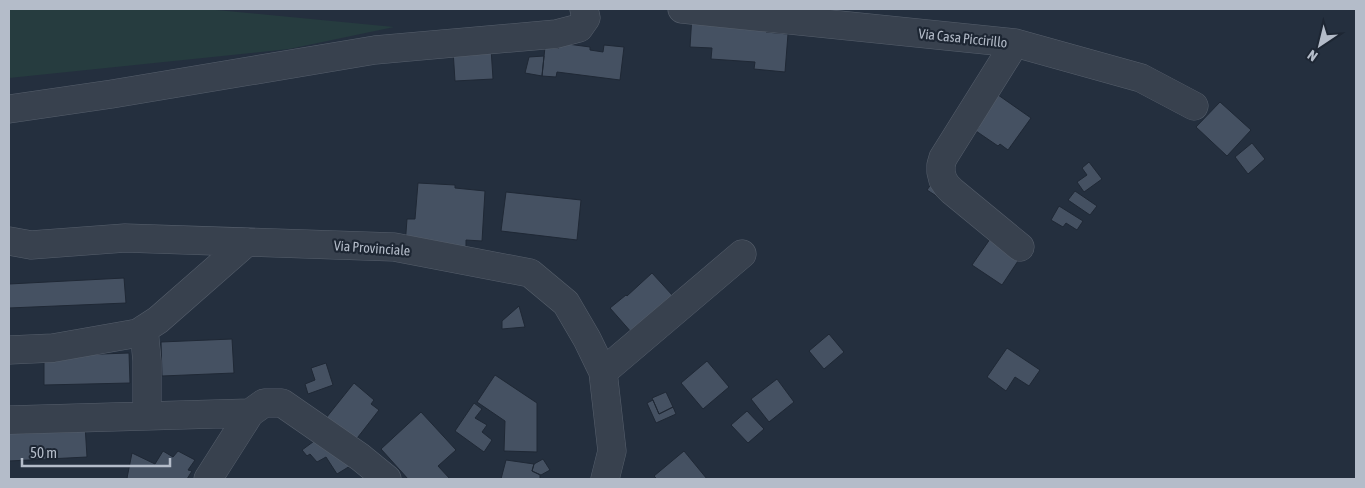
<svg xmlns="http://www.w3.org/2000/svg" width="1365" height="488" font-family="'Asap Condensed',sans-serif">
<rect width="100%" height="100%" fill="#242f3e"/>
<path fill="#263c3f" d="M9,9H206L394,27L289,49L9,78Z"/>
<path fill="#455162" stroke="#1f2835" d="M692,15L767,21L766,32L788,34L785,72L754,69L755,62L711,59L712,48L690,47Z
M560,43L590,47V50L603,52L604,45L624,47L620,80L557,72L556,77L542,76L545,47L559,48Z
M491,48L493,79L455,81L453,50Z
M544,56L542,76L525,73L529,57Z
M991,90L1031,118L1008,150L1000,144L998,146L976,131L979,127L970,120Z
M1220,102L1251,130L1227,156L1196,127Z
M1252,143L1265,159L1248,174L1235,157Z
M1089,162L1102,179L1084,192L1077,182L1087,175L1082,168Z
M934,180L944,187L938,197L927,190Z
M418,183L455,185V188L485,191L482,241L466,240V250L405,246L407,219H415Z
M1075,191L1097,206L1090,215L1068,200Z
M506,192L581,200L577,240L501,231Z
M1059,206L1083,221L1077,230L1066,223L1063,227L1051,220Z
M990,239L1020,258L1002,285L972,265Z
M652,273L673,296L632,333L610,308L626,295L627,296Z
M124,278L126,303L9,308V284Z
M519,306L525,327L502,329V321Z
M829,334L844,352L824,369L809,351Z
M232,339L234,373L162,376L161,342Z
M1007,348L1040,370L1029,386L1015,377L1006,391L987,377Z
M129,353L130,383L44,385V356Z
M707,361L729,387L703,409L681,383Z
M326,363L333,385L308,394L305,384L315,380L311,368Z
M495,375L537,403V452L504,451L505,421L477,402Z
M777,379L794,402L769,422L751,399Z
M354,383L374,400L371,404L379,410L351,446L322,423Z
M666,392L673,407L659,414L652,398Z
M653,400L659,414L673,407L676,414L656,423L647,403Z
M474,403L482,409L475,418L487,425L482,432L492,440L484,452L455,431Z
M747,411L764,429L748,443L731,425Z
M421,412L456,450L438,466L450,479H408L381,449Z
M85,425L87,457L9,461V430Z
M321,436L355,463L337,474L326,457L317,462L310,454L307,456L302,450Z
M163,451L173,457L178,451L195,460L188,470L192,471L187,479H130L127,478L132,453L155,464Z
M684,451L707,479H657L654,476Z
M543,459L550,470L541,475L532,471L534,464Z
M506,460L534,464L532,471L540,475V479H501Z"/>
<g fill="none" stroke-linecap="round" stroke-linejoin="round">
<defs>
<path id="minor" d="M682,9L1015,43L943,158L941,165V172L943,180L947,186L952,191L1020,247
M1015,43L1141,78L1194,106
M9,109L112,94L375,50L556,34L579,28L586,18L584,9
M9,241L31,245L125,238L394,247L530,273L566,303L587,339L603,372L612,451L605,479
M144,329L147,361V416
M9,350L53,348L138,333L158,320L247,242
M603,372L742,254
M9,420L250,413
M208,479L250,413L264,403H282L360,457L387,479"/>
</defs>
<use href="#minor" stroke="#565f6c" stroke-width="29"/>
<use href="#minor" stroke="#38414e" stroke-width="28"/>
</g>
<g text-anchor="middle" stroke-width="4.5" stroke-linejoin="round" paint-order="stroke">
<g font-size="14" fill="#b4bcc9" stroke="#1d2633">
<text transform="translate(963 38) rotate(6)" y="5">Via Casa Piccirillo</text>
<text transform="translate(372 248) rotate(4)" y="5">Via Provinciale</text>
</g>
</g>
<rect width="1365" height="488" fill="none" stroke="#b4bcc9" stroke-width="20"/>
<g transform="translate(1320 45) rotate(215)" stroke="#1d2633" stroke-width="4" paint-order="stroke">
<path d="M0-4L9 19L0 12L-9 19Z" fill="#b4bcc9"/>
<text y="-8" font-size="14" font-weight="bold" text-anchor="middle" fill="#b4bcc9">N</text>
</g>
<path d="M22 458v8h148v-8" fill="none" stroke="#b4bcc9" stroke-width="2.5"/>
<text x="30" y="458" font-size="15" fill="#b4bcc9" stroke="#1d2633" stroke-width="4" paint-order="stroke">50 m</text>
</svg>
